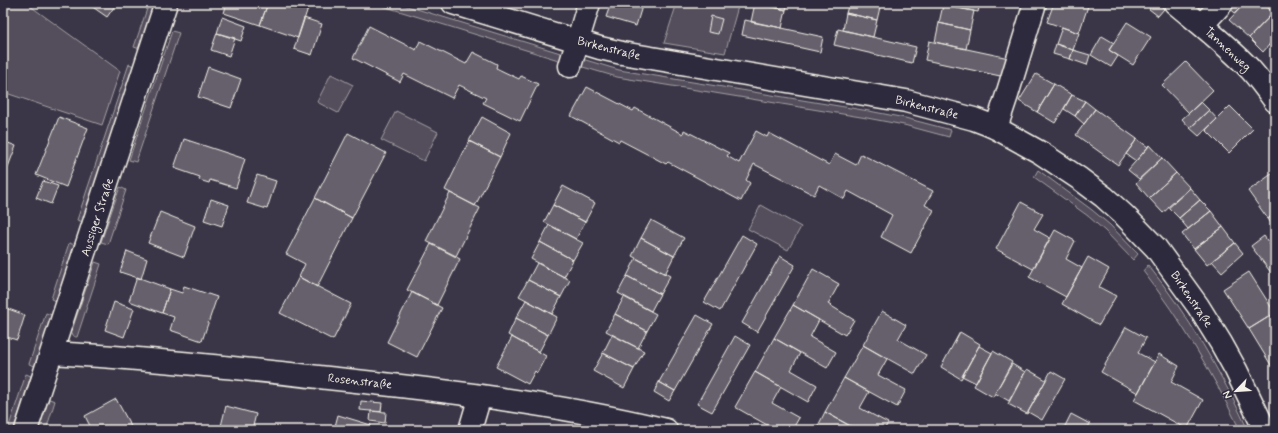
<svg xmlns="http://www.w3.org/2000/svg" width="1278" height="433" font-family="Mynerve,sans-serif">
<rect width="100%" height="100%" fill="#3b3647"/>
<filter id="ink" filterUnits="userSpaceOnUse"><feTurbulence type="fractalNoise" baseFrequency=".025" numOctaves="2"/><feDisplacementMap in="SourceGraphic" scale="8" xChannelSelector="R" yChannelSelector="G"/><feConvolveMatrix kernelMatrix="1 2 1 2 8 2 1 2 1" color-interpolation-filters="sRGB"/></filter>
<g filter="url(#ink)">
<path fill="#534e5c" stroke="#a4a0a2" d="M3,3H26L120,71L102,125L3,92Z
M149,3H155L140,49L134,47Z
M373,3H397L567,55L565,62Z
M677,3H739L725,53L664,43Z
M172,31L179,33L136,162L129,160Z
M579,58L619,70L869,111L905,118L951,130L949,137L904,125L867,118L617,77L576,65Z
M129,64L134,66L83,222L77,220Z
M331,74L353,85L338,113L317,102Z
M396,111L438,132L424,161L381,140Z
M1038,170L1092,210L1110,225L1138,254L1133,260L1105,231L1088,216L1034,177Z
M120,187L126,190L108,244L101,242Z
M761,205L801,227L788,250L748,229Z
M69,243L75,245L56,301L51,299Z
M95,262L101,264L77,337C73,337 72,334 72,330Z
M1148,265C1188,315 1221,372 1248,430H1240C1213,374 1181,320 1143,271Z
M46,313L52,315L35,366L29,364Z
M26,374L31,376L14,428L9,426Z
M49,399L55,401L46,430H38Z"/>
<path fill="#65616c" stroke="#f4f1e8" d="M87,3H117L107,17Z
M227,3H268L260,25L224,13Z
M268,3H292L308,8L298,38L260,25Z
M611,3H643L636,26L606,17Z
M755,3H788L786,10Z
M755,3L786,10L782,28L751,22Z
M849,3H881L877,20L846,13Z
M947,3H980L978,12L947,6Z
M1054,3H1089L1079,33L1047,22Z
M1154,3H1158L1164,9L1158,16L1149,9Z
M1230,3H1245L1235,13L1227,6Z
M1245,3H1263L1273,13L1249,38L1229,20Z
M943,5L974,11L970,30L939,23Z
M846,13L877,20L873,37L843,30Z
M1273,13L1275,14V38L1263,52L1249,38Z
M711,16L722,19L718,34L708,32Z
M222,17L246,26L241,41L217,33Z
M304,18L322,24L312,55L294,49Z
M745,20L823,37L820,52L742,35Z
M1127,22L1151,37L1133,65L1109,50Z
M939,23L970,30L966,49L935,42Z
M369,26L416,50L420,41L466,64L473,52L497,64L496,68L519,79L521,76L538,84L520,121L483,103L486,98L459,85L452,98L404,74L400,82L353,58Z
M1062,27L1079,33L1073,50L1056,44Z
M838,29L916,47L912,63L834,45Z
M217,33L235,38L229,56L211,50Z
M1102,36L1114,43L1109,50L1118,56L1111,67L1091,55Z
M1275,38V50L1269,45Z
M929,41L1009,58L1005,77L925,60Z
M1056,44L1073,50L1070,59L1053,54Z
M1073,50L1090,55L1087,65L1070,59Z
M1186,62L1213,90L1189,113L1162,85Z
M208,67L241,79L231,108L198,97Z
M1036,74L1054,84L1037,112L1019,101Z
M1054,84L1072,95L1055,123L1037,112Z
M587,87L633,111L635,108L683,134L684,130L729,153L727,156L739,163L756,131L767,137L769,133L829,165L835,154L856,165L861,154L933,191L925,205L934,210L911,253L881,237L892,215L848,191L844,199L819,185L814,195L754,164L746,180L750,183L741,201L668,162L666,164L620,140L619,142L571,116Z
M1072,95L1085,101L1075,116L1064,109Z
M1085,101L1095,109L1084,124L1075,116Z
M1201,102L1209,110L1190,128L1182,119Z
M1230,106L1253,129L1229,153L1206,130Z
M1095,109L1137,139L1118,165L1076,135Z
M1209,110L1217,119L1199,136L1190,128Z
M59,117L88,128L66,187L36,175Z
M482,117L511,133L500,157L469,141Z
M348,133L386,153L352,218L315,198Z
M184,139L245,159L236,188L210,180L209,183L199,180L200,177L174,168Z
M1137,139L1148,147L1136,161L1126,154Z
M3,141L16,146L3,180Z
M469,141L500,157L475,206L445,190Z
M1150,145L1162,158L1139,179L1128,170Z
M1162,158L1176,173L1149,198L1136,183Z
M1176,173L1190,188L1163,213L1149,198Z
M1273,173L1275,176V213L1268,219L1248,191Z
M257,175L276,181L267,209L247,203Z
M43,181L58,186L51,204L36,198Z
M563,186L595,203L585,222L553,205Z
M1190,188L1200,200L1179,218L1168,207Z
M450,193L480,208L456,256L426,241Z
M315,198L352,218L317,287L299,277L305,264L286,254Z
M211,199L229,205L222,226L204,220Z
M1200,200L1211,211L1188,229L1179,218Z
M1021,202L1043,214L1034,229L1050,238L1033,269L996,249Z
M553,205L585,222L576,239L544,222Z
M1211,211L1223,227L1194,249L1182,234Z
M160,212L195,226L184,257L148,243Z
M1275,213V228L1268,219Z
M651,220L684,238L674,256L641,238Z
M549,225L583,243L573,260L540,242Z
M1223,227L1235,243L1207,265L1194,249Z
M1055,230L1075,241L1066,259L1082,268L1066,297L1029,277Z
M742,235L757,244L720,311L704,302Z
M1264,236L1275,252V278L1251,246Z
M641,238L674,256L665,274L632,256Z
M540,242L573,260L564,277L531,259Z
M1235,243L1243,253L1222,272L1212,261Z
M431,244L460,259L437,305L407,290Z
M127,251L147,259L141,279L120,272Z
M780,256L795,265L757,332L742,323Z
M1088,257L1109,269L1099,287L1116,296L1099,325L1062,304Z
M636,258L670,276L660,294L627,276Z
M537,263L570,280L561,297L528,280Z
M813,269L839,284L828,304L854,320L845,335L793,305Z
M1249,272L1275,313L1249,329L1223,289Z
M627,276L660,294L651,311L618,293Z
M137,277L170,289L162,313L129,301Z
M299,277L351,304L333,340L280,313Z
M528,280L561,297L552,314L519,296Z
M184,286L217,297L202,341L170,330L174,317L162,313L170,289L182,293Z
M412,292L442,308L417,357L387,342Z
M624,297L656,314L647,331L615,314Z
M526,300L557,317L548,335L516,318Z
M114,302L134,309L124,337L105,330Z
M793,305L819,320L810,337L836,352L827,368L774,338Z
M3,307L25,315L17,340L3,336Z
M882,311L906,325L898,339L926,355L915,374L863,345Z
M1275,313V370H1274L1249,329Z
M615,314L647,331L638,348L606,331Z
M697,315L713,324L675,391L659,382Z
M516,318L548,335L539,352L508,335Z
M1126,327L1146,338L1138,353L1155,362L1138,393L1101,372Z
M960,332L980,344L961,379L941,367Z
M612,335L644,351L634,369L603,353Z
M735,336L750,345L712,412L697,404Z
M512,337L546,356L537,373L535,371L528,384L496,367Z
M774,338L800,353L791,370L817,385L808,402L755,372Z
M863,345L887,359L878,375L906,390L897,407L844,378Z
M979,346L992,353L976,383L962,376Z
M993,351L1012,362L993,397L974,386Z
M603,353L634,369L624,388L593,371Z
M1159,354L1179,366L1171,382L1203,400L1187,429L1134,400Z
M1012,364L1025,372L1009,401L995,393Z
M1027,369L1046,380L1027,414L1008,404Z
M1051,371L1065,379L1042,420L1028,412Z
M755,372L781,387L772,403L799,418L792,430H776L735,407Z
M844,378L869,392L860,408L888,423L884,430H858L825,412Z
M659,382L675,391L669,401L654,392Z
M116,399L133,430H92L85,416Z
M361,401L382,403L381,412L360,410Z
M226,406L256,414L252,430H220Z
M371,411L386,412L385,423L370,421Z
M825,412L850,426L848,430H816Z
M1071,414L1090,424L1087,429L1090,430H1063Z
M338,415L371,425L369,430H334Z"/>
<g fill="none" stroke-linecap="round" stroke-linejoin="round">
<defs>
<path id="minor" d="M453,3L600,48L622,53L906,101L974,119L987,124L996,128L1041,153L1080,179L1104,197L1125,216L1156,248L1198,306L1221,343L1236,370L1265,430
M1175,3C1200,24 1227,45 1250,69C1259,79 1267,90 1275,101
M1202,25L1222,3
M570,66L589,3
M996,128L1007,95L1035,3
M52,353C144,358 236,368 328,378C441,390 555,403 666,430
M26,430L166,3
M470,430L480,396"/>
</defs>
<use href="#minor" stroke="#f4f1e8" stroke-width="25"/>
<use href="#minor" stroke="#2f2a3d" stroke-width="22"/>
</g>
</g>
<g text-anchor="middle" stroke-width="3" stroke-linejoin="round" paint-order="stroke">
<g font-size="12" fill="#f4f1e8" stroke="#2f2a3d">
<text transform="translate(609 48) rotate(14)" y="4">Birkenstraße</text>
<text transform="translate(1228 49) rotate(43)" y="4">Tannenweg</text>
<text transform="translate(927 107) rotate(14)" y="4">Birkenstraße</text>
<text transform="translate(97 217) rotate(-72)" y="4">Aussiger Straße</text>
<text transform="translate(1192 299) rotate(56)" y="4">Birkenstraße</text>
<text transform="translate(360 381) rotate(6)" y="4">Rosenstraße</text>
</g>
</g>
<rect width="1278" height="433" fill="none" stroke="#2f2a3d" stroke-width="16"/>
<rect x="8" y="8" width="1262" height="417" fill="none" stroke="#f4f1e8" stroke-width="1.5" filter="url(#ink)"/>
<g transform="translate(1236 391) rotate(245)" stroke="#2f2a3d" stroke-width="3" paint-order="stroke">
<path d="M0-3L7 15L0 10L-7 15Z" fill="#f4f1e8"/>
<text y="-6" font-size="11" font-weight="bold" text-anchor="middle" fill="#f4f1e8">N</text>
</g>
</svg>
